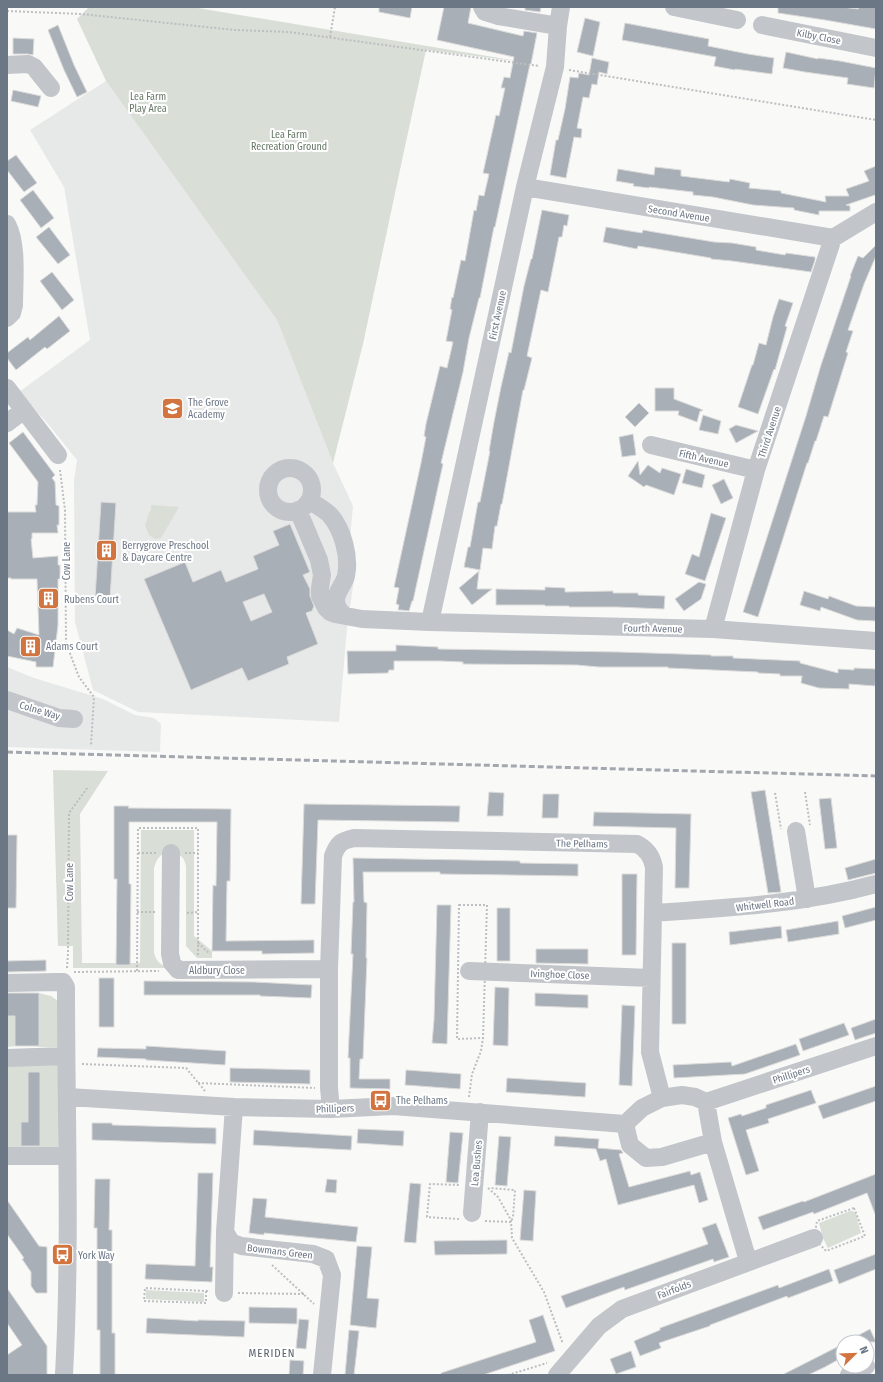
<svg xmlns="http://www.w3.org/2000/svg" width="883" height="1382" font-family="'Fira Sans Condensed',sans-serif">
<rect width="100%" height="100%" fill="#f9f9f8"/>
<path fill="#e7e8e8" d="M106,81L277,320L333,463L353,506L350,539L355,573L347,628L339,722L138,712L93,690L75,622L74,480L77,460L48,424L19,392L90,340L64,187L30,130Z
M7,667L34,678L103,699L135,715L154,718L161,724L160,752L7,747Z"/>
<path fill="#d9ded7" d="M192,7L517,61L426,50L404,151L363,344L333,463L277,320L106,81L77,19L88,8Z
M151,505L179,507L161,538L155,539L149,535L145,525C148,520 147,515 151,510Z
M53,770L108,771L80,814L82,963H140L141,830H194V936L212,951V958H197L186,946V866C184,857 181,854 171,853C160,853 157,858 154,868V953C157,964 163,966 173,968H73V946H58Z
M39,993L51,996L58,1001L61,1047H39Z
M7,1016H15V1046L7,1047Z
M62,1060L58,1147L50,1150H7V1065Z
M850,1211H853L856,1214L861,1233L828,1248L823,1238L819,1223Z
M146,1290L204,1293V1302L146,1299Z"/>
<path fill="#a9afb6" stroke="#dbdbda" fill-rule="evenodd" d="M379,7H412L410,18L379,12Z
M444,7H471L468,23L523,36L524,31L537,33L531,64H530L495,227H494L480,298H479L469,338L463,372L448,434L441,463L443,464L413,601H412L409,611L401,610H398L399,605L396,604L399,588L394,587L421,463L426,437L424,436L426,424L440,366L447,368L453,342L446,341L452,310L450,309L452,297L453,298L461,260L465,261L474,210L476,211L479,195L484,196L489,174L483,173L496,115L499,116L505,88H501L504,77L510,78L514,57L437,40Z
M525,7H541L540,12L525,10Z
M778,7H842L858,9L859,7H876V29L825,20L778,13Z
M585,18L600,22L593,56L577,52Z
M625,23L709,39L708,46L748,54L774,58L772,74L735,69V70L714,66L716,57L622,40Z
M58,25L74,65L87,92L77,97L64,70L48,30Z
M13,38L34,39L33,55L28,54H13Z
M786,52L818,59V58L840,61L876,68L874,88L847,84L848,78L805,72L783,68Z
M592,58L609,62L607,74L599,72L597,85L592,84L589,98L583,97L577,128L582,129L581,138L574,137L566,178L550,175L556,140H558L565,109L570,77L578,78L579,73L589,75Z
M13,90L41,96L38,107L11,101Z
M16,155L37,183L24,192L7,170V161Z
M876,166V198L875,195L846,205L850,206V211H819V215L794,210V208L753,205L713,197L693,195V192L649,187V188L633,186L634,184L616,181L618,169L654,175L655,167L681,170V176L729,182L730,179L750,183L749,188L781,191V193L826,202L825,196H849L846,189L869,181L864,171Z
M33,190L54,218L41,228L20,200Z
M542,210L569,215L567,226L564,225L562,237H559L548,292L541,290L527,356L532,358L524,390H523L502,504H501L497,526H495L492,549L483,548L480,570L464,567L468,547H470L478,502H480L490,451H489L494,422L501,387L509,352L511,353L524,286L531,259H532Z
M49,227L70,255L58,264L36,237Z
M606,227L642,233L643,230L654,232L714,242L732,243L756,247V250L785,255L786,253L815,257V260L811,272L732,261L711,259V258L651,248L638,246L637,249L603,242Z
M876,245V256L864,284L848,330L853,331L846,352L848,353L828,417L824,416L816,441H815L808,463H807L758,617L743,612L806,416L821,365L851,276H850L858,256L863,258Z
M52,272L74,300L62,310L40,281Z
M779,299L793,303L785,326L787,327L775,370L774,369L758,414L738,407L752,365H753L759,343L766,345L773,317Z
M59,316L70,331L47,349L45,347L16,370L7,358V353L28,337L30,340Z
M655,388H674V399L703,410L702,411H700L697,422L678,415L679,411H655Z
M639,403L649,413L635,427L625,417Z
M703,415L721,421L718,434L699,430Z
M736,425L758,431L736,443L729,429Z
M23,432L55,475L52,478L55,482L56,505L59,506V525H57L58,533H32V539H31L33,558L58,556V565H60V579H58V625L53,667H36V662L7,656V630L14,634L17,628L39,635L37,579H11V578H7V512H36L35,505H37L38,482L9,443Z
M633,434L636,455L622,457L619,437Z
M638,461L640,475L648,465L660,473L662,468L681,474L674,495L646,485L644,487L628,476Z
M686,469L705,475L702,488L682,483Z
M724,479L733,498L721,504L712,485Z
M101,502L116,503L110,599L95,598Z
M711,513L726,518L705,581L685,574L692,554L699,557Z
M290,524L310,572L303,575L310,589V596L314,606L312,611L306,613L318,644L287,657L289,664L248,681L242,668L191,690L144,579L185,562L193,582L221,570L226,582L258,569L253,556L279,545L273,531ZM264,594L272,612L251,621L243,602Z
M479,571L477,589H492L472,605L459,588Z
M699,582L706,584L701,599L684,611L675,599Z
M545,587L565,588V592L613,591V593H638V595L665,596L664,609L617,607H569V606H545V605H496V589L545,590Z
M804,591L828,599L829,596L856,606L876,607V621L857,620L821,607L820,611L800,605Z
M396,645L438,647V649L619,652L711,655V656H733V658L800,661V663L838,673V669L854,670V668L876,669V674L875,686L849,684V689L819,688L801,683L802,676H780V674L758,673V672L668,668V667H599L577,665L463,664V662L441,661H394V670H389L388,673L348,674L347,651H396Z
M765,790L781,892L768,893L751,792Z
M489,792L504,793L503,816H487Z
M543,794H559L558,818H542Z
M831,798L837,848L825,849L819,799Z
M304,804L460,806L459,822L318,820L315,904H301Z
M114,806H129L128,808L231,809L230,881H227L226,941L314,940V953L262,954V951H212L213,885L216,886L217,822H129V884H131L130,965H116L117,879H114Z
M594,812L691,814L689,888H675L676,828L593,826Z
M7,835H17L16,908H7Z
M353,858L520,861V863L578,864V876L440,874V872H363L364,902L367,903L366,958H367L363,1059H360L359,1079H390V1089L350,1088V1058H348L353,954H351L353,902H354Z
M876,859V873L848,880L845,868Z
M622,874H637L636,955H622Z
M437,905H451L447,1044L432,1043L434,1020Z
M876,907V920L845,928L842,916Z
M497,908H510V961H497Z
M838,921L839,934L788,942L786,930Z
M781,926L782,938L730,945L729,932Z
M672,943H686V1024H672Z
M536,949H588V964L536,963Z
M46,960V971L7,972V961Z
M99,978H114V1027H99Z
M144,981L254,982L312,985L311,998L260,996V995H144Z
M495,987L509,988L508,1046L493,1045Z
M7,993H39V1046H15V1016H7Z
M535,993L588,995V1008L535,1006Z
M622,1005L635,1006L632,1086L619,1085Z
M876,1019V1033L855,1040L851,1028Z
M844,1023L849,1035L803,1051L799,1039Z
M796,1044L800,1055L745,1074L674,1078L673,1065L731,1062L732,1066Z
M146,1046L226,1051L225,1065L146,1060V1059L97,1057L98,1048L146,1049Z
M230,1068L310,1070V1084L230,1082Z
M406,1070L461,1074L460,1089L405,1085Z
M28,1072H40V1146H21V1122H28Z
M507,1078L586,1083L585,1097L506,1092Z
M876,1086V1101L823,1119L818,1106Z
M811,1090L816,1103L768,1119L769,1123L746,1130L759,1171L746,1175L728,1118L741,1114L742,1116L766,1108V1105Z
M92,1123H112V1125L216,1128V1144L92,1140Z
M358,1129L404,1131L403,1146L357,1143Z
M254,1130L352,1136L351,1150L253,1145Z
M450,1132L463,1133L458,1183L446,1182Z
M499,1136L511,1137L507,1186L495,1185Z
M555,1136L599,1139L598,1148L621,1150L623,1153L619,1154L629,1187L690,1171L691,1175L700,1172L708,1200L699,1203L694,1185L618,1205L606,1159L600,1161L596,1149L554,1146Z
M198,1173H213L210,1267H213L212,1282L145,1279L146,1264L195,1266Z
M876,1174V1213L875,1214L867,1193L814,1214L813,1212L763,1230L758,1217L803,1201L804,1202Z
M95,1179H110L109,1230H112V1333H115V1375H100V1330H97V1228H94Z
M327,1179L337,1180L336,1193L325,1192Z
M410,1183L421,1184L416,1243L404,1242Z
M524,1190L536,1191L533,1241L520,1240Z
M253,1198L267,1199L265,1217L358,1227L356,1242L264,1233V1235L249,1233Z
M7,1200L39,1246L47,1247V1293H36L31,1286V1272L22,1259L24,1258L7,1234Z
M716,1223L729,1257L714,1262L713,1259L625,1290L624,1287L566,1308L561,1296L708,1244L702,1228Z
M507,1240V1254L435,1255L434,1241Z
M357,1246L372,1247L367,1298L379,1299L376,1328L350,1325Z
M876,1254V1269L839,1284L834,1270Z
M829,1269L833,1281L788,1298L787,1296L710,1325V1326L659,1343L661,1348L640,1356L634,1341L660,1330V1328L778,1285L779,1288Z
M7,1288L47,1346V1375H7V1355L22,1345L7,1323Z
M249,1307L297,1308V1324L249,1323Z
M543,1315L555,1351L483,1375H441V1373L536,1342L529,1320Z
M147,1318L198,1321V1320L245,1321L244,1337L146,1333Z
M299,1319L309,1320L306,1349L296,1348Z
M870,1329L876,1342H846Z
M349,1330L359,1331L354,1375H345Z
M843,1344V1357L825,1367L808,1375H782Z
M631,1351L636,1367L616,1374L610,1359Z
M290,1360L304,1361L303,1375H289Z"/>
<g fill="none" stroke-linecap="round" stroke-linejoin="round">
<path stroke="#bcbec1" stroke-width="2" stroke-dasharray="2 2" stroke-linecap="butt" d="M7,11L81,14L235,30L289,32L539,66
M330,37L335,7
M569,70L876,120
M60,470L65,510L66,643L79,677L94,697L91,745
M805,792L810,825
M775,793L781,829
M138,853H157
M185,853H198
M459,905H487L483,1038L457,1039Z
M137,912H155
M187,913L198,912
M198,943L210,954
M67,968L68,953L69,813L88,787
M137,971L138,828H198V955
M74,972L159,971
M82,1064L186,1068L205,1091
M198,1083L315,1088
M469,1097L472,1074L481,1051L483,1038
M488,1188L498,1197L511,1220L512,1238L544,1292L563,1344
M854,1208L865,1236L826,1251L814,1238L817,1221Z
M459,1219L427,1217L430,1184L460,1185
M485,1221L511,1222L513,1217L515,1190L490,1188
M272,1265L314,1304
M206,1291V1303L144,1301L145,1288L206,1291H210
M238,1293L304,1294
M508,1375L547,1363"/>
<path stroke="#c2c5c9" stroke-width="18" d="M482,7L485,12L498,16L558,26
M674,7L737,20
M762,25L876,48
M7,65L28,64L34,67L51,88
M525,187L833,238
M7,224C18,244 14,282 14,305L12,313L7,318
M833,238L876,212
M7,388L58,455
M7,423L24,410
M651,445L756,470
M268 490a22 22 0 1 1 44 0a22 22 0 1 1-44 0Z
M310,501C316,505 324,509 330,515C343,530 350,557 346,576C344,584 337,591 336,599C336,606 339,611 344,615
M298,510L319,560L322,575L320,588V596L326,608L330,612L335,614L362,619L430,622L713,629L876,641
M430,622L525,187L555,67L558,26L561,7
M713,629L756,470L833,238
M7,700L59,718L74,719
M796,831L807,899
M171,853L170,954L172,963L178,970L329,969
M653,913C728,908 803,904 876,884
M469,971L651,978
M7,983L57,982H63L66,987C66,1117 71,1246 64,1375
M7,1058L66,1056
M68,1097L234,1107L331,1109L393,1106L625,1124L642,1108L662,1098L682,1095L695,1097L706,1102L713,1142L662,1157L646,1158L630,1145L625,1124
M706,1102L876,1046
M234,1107L225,1232L231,1242L241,1246L313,1254L326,1259L332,1275L322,1375
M331,1109L329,1088V969L333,856C338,843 341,841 354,838L637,844C647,849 652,857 654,867L650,1052L662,1098
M713,1142L748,1261
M7,1156H67
M472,1213L480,1112
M224,1293L225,1232
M557,1375L599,1326L622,1309L814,1238
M849,1375L866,1366"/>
<path stroke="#a4a8ae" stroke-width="3" stroke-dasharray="6 3" stroke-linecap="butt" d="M7,752L876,776"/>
</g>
<defs>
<symbol id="school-square" viewBox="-11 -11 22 22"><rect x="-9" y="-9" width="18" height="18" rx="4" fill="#d2743f" stroke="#fff"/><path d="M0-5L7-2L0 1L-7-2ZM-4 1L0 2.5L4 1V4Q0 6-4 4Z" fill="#fff"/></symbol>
<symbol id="building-square" viewBox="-11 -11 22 22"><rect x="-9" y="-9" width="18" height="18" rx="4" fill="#d2743f" stroke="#fff"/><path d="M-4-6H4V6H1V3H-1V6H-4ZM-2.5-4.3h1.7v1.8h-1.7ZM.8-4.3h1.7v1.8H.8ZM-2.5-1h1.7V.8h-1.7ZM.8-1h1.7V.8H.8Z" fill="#fff"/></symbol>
<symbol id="bus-square" viewBox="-11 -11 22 22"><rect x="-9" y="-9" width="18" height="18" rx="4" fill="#d2743f" stroke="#fff"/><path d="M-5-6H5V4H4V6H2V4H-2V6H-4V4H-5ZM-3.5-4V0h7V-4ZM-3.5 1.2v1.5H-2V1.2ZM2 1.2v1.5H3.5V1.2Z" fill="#fff"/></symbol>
</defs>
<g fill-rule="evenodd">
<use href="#school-square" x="160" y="396" width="25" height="25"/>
<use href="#building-square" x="94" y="538" width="25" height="25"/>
<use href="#building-square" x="36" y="586" width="25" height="25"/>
<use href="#building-square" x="18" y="634" width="25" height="25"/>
<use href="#bus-square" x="368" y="1088" width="25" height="25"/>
<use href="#bus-square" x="50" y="1242" width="25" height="25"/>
</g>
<g text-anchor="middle" stroke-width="4" stroke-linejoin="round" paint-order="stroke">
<g font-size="10" fill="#6c7785" stroke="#fff">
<text transform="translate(819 36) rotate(11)" y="4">Kilby Close</text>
<text transform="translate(679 213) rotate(9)" y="4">Second Avenue</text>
<text transform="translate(497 315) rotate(-78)" y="4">First Avenue</text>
<text transform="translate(769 432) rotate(-72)" y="4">Third Avenue</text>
<text transform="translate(704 458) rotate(13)" y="4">Fifth Avenue</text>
<text transform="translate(66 561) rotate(-90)" y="4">Cow Lane</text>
<text transform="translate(653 628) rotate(1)" y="4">Fourth Avenue</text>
<text transform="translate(40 710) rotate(17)" y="4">Colne Way</text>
<text transform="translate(582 843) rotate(1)" y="4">The Pelhams</text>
<text transform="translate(69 882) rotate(-90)" y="4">Cow Lane</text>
<text transform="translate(765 904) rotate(-7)" y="4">Whitwell Road</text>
<text x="217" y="974">Aldbury Close</text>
<text transform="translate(560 974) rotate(2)" y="4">Ivinghoe Close</text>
<text transform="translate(791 1074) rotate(-18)" y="4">Phillipers</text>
<text transform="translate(335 1108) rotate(-2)" y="4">Phillipers</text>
<text transform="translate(476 1163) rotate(-85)" y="4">Lea Bushes</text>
<text transform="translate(280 1251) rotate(7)" y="4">Bowmans Green</text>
<text transform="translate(674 1289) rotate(-21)" y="4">Fairfolds</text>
</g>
<g font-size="10" fill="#667866" stroke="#fff">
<text x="148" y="100">Lea Farm<tspan x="148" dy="12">Play Area</tspan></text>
<text x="289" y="138">Lea Farm<tspan x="289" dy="12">Recreation Ground</tspan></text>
</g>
<g font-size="10" fill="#6c7785" stroke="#fff" text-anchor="start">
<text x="188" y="406">The Grove<tspan x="188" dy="12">Academy</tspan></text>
<text x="122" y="549">Berrygrove Preschool<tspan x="122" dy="12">&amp; Daycare Centre</tspan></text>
<text x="64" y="603">Rubens Court</text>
<text x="46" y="650">Adams Court</text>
<text x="396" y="1104">The Pelhams</text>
<text x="78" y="1259">York Way</text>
</g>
<g font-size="11" letter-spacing="1" fill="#59616b" stroke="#fff">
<text x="272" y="1357">MERIDEN</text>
</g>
</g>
<rect width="883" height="1382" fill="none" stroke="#6c7785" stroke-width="16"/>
<g transform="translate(855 1354) rotate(67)"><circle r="19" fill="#ffffff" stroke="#c4c9ce"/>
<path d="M0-3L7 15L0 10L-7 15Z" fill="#d2743f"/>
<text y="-6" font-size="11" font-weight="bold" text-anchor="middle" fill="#6c7785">N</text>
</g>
</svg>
